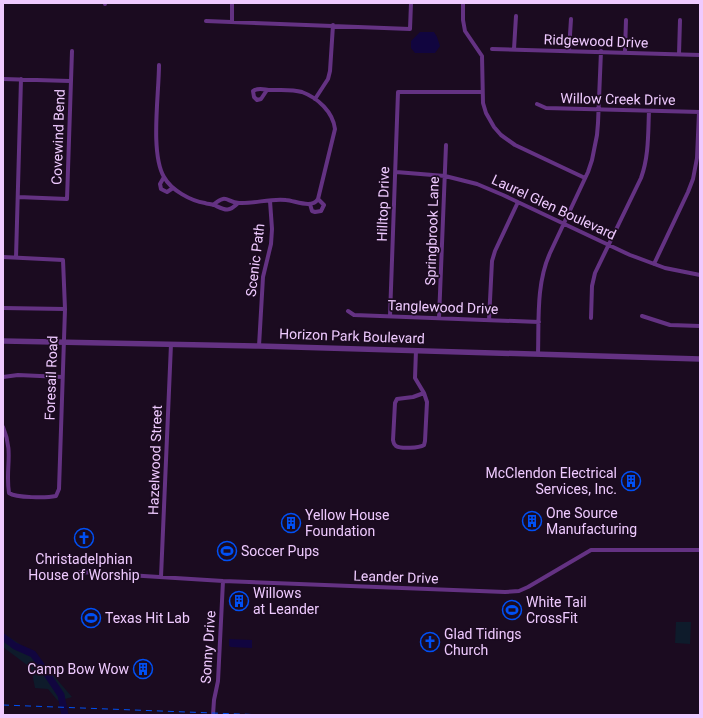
<svg xmlns="http://www.w3.org/2000/svg" width="703" height="718" font-family="Roboto,sans-serif">
<rect width="100%" height="100%" fill="#1b0b20"/>
<path fill="#0e1b2b" d="M676,622H691L690,644L675,643Z
M3,633L36,655L72,697L58,701L48,689L35,688L31,668L3,647Z"/>
<path fill="#11053f" d="M420,32H434L437,37L440,46L435,53H415L411,48V41Z
M229,639L252,640V648L231,647L229,646Z"/>
<g fill="none" stroke-linecap="round" stroke-linejoin="round">
<path stroke="#11053f" stroke-width="7" d="M3,637L15,646L33,654L41,665L61,695L65,715"/>
<path stroke="#643283" stroke-width="4" d="M463,3V20L465,31L482,56L483,103L486,113L494,127L501,135L515,145L585,178
M105,4V3
M206,21L410,29L411,3
M232,21V3
M492,49L700,55
M514,49L516,16
M569,50L571,19
M625,52L626,20
M679,54L680,20
M159,65C159,94 150,153 164,177C171,190 191,201 205,203C207,204 211,204 214,205C225,210 228,213 238,203
M3,79L70,81
M315,99L328,79L330,71L333,25
M537,104L546,108L700,112
M396,172L445,176L477,184L503,195L630,255L665,268L700,275
M164,177L160,184L161,189L167,192L173,188
M18,197L67,199L72,51
M310,204L312,211L315,212L321,211L324,205L318,199
M213,205C227,193 226,202 239,203C254,204 271,198 286,200C296,201 312,209 318,199L335,129C333,112 318,98 302,92C292,89 281,90 271,90C265,90 258,87 253,91L254,97L257,100L261,99L267,90
M3,257L63,260L65,309L59,489L56,496C47,498 16,498 9,493C5,468 14,453 3,427
M16,258L21,79
M654,264L688,192L693,179L697,158L699,112
M3,308L65,309
M348,311L354,315L539,322
M390,316L398,92H482
M642,316L670,325L700,326
M439,318L446,145
M591,318L592,286L595,273L641,178C649,156 648,133 649,111
M489,320L492,261L495,251L518,202
M259,346L263,277L271,244L272,229L270,201
M416,350L415,378L424,393L413,397L397,399L395,403L393,440C394,443 393,444 396,446C401,449 419,448 424,445L425,441L427,402L424,393
M538,354C539,320 536,284 550,253L588,172L592,160L597,135L598,123L601,51
M3,377L18,375L62,377
M80,572L223,581L505,592L519,591L528,587L591,550H700
M161,577L171,344
M213,715L214,700L218,681L223,581"/>
<path stroke="#643283" stroke-width="5.5" d="M3,341L259,346L700,359"/>
<path stroke="#0050f5" stroke-width="1" stroke-dasharray="6 5" stroke-linecap="butt" d="M3,705L265,715"/>
</g>
<defs>
<symbol id="building-ring" viewBox="-11 -11 22 22"><circle r="9.5" fill="#1b0b20" stroke="#0050f5" stroke-width="1.5"/><path d="M-4-6H4V6H1V3H-1V6H-4ZM-2.5-4.3h1.7v1.8h-1.7ZM.8-4.3h1.7v1.8H.8ZM-2.5-1h1.7V.8h-1.7ZM.8-1h1.7V.8H.8Z" fill="#0050f5"/></symbol>
<symbol id="church-ring" viewBox="-11 -11 22 22"><circle r="9.5" fill="#1b0b20" stroke="#0050f5" stroke-width="1.5"/><path d="M-1.2-6h2.4v3.5h3.3v2.4h-3.3V6h-2.4V-.1h-3.3v-2.4h3.3Z" fill="#0050f5"/></symbol>
<symbol id="stadium-ring" viewBox="-11 -11 22 22"><circle r="9.5" fill="#1b0b20" stroke="#0050f5" stroke-width="1.5"/><path d="M0-5a6.5 5 0 1 0 0 10a6.5 5 0 1 0 0-10ZM-3.5-1.8h7v3.6h-7Z" fill="#0050f5"/></symbol>
</defs>
<g fill-rule="evenodd">
<use href="#building-ring" x="620" y="470" width="22" height="22"/>
<use href="#building-ring" x="521" y="510" width="22" height="22"/>
<use href="#building-ring" x="280" y="512" width="22" height="22"/>
<use href="#church-ring" x="73" y="527" width="22" height="22"/>
<use href="#stadium-ring" x="216" y="540" width="22" height="22"/>
<use href="#building-ring" x="228" y="590" width="22" height="22"/>
<use href="#stadium-ring" x="501" y="599" width="22" height="22"/>
<use href="#stadium-ring" x="80" y="607" width="22" height="22"/>
<use href="#church-ring" x="419" y="631" width="22" height="22"/>
<use href="#building-ring" x="132" y="658" width="22" height="22"/>
</g>
<g text-anchor="middle" stroke-width="3.5" stroke-linejoin="round" paint-order="stroke">
<g font-size="14" fill="#efcaff" stroke="#1b0b20">
<text transform="translate(596 41) rotate(2)" y="5">Ridgewood Drive</text>
<text transform="translate(618 99) rotate(1)" y="5">Willow Creek Drive</text>
<text transform="translate(58 137) rotate(-88)" y="5">Covewind Bend</text>
<text transform="translate(383 204) rotate(-88)" y="5">Hilltop Drive</text>
<text transform="translate(554 207) rotate(25)" y="5">Laurel Glen Boulevard</text>
<text transform="translate(432 231) rotate(-88)" y="5">Springbrook Lane</text>
<text transform="translate(255 260) rotate(-83)" y="5">Scenic Path</text>
<text transform="translate(443 307) rotate(2)" y="5">Tanglewood Drive</text>
<text transform="translate(352 336) rotate(2)" y="5">Horizon Park Boulevard</text>
<text transform="translate(51 378) rotate(-88)" y="5">Foresail Road</text>
<text transform="translate(155 460) rotate(-88)" y="5">Hazelwood Street</text>
<text transform="translate(396 577) rotate(2)" y="5">Leander Drive</text>
<text transform="translate(208 647) rotate(-86)" y="5">Sonny Drive</text>
</g>
<g font-size="14" fill="#efcaff" stroke="#1b0b20" text-anchor="start">
<text x="617" y="478" text-anchor="end">McClendon Electrical<tspan x="617" dy="16">Services, Inc.</tspan></text>
<text x="546" y="518">One Source<tspan x="546" dy="16">Manufacturing</tspan></text>
<text x="305" y="520">Yellow House<tspan x="305" dy="16">Foundation</tspan></text>
<text x="241" y="556">Soccer Pups</text>
<text x="84" y="564" text-anchor="middle">Christadelphian<tspan x="84" dy="16">House of Worship</tspan></text>
<text x="253" y="598">Willows<tspan x="253" dy="16">at Leander</tspan></text>
<text x="526" y="607">White Tail<tspan x="526" dy="16">CrossFit</tspan></text>
<text x="105" y="623">Texas Hit Lab</text>
<text x="444" y="639">Glad Tidings<tspan x="444" dy="16">Church</tspan></text>
<text x="129" y="674" text-anchor="end">Camp Bow Wow</text>
</g>
</g>
<rect width="703" height="718" fill="none" stroke="#efcaff" stroke-width="8"/>
</svg>
